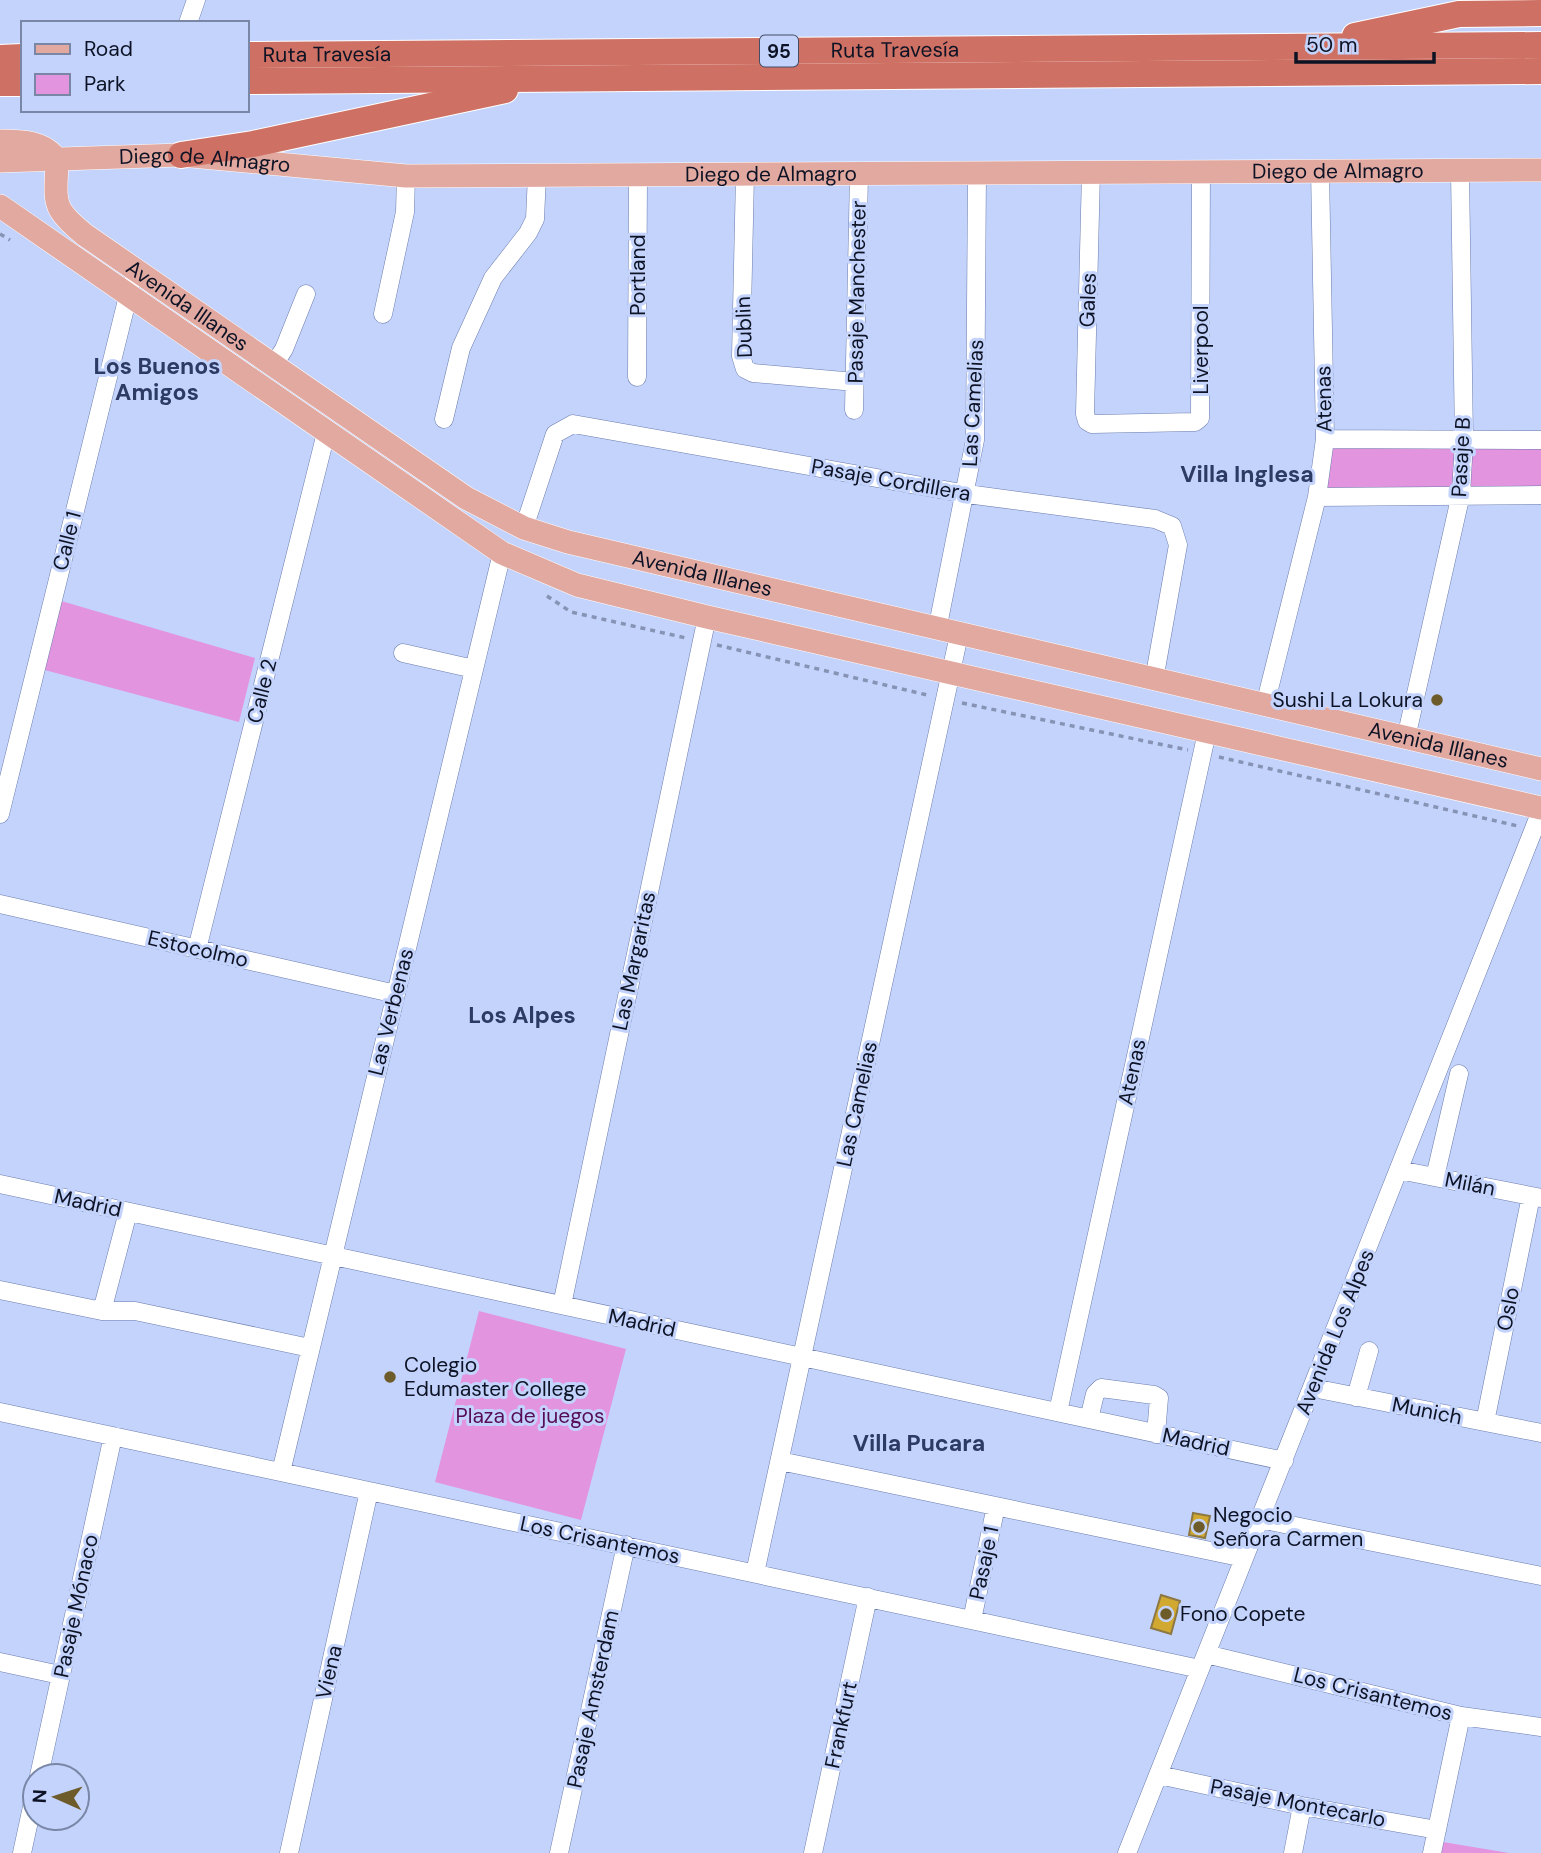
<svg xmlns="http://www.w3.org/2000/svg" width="1541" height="1853" font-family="'DM Sans',sans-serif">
<rect width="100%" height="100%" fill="#c3d3fc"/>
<path fill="#e394df" d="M1328,444L1541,445V491L1322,493Z
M58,600L255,658L239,722L41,669Z
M479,1311L626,1349L581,1520L435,1482Z
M1437,1841L1509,1853H1435Z"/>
<path fill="#d2a930" stroke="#8d7844" stroke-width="2" d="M1193,1513L1210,1516L1205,1538L1189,1535Z
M1161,1595L1180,1601L1171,1634L1151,1628Z"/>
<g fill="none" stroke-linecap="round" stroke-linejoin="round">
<defs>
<path id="minor" d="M188,23L196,0
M1091,172L1085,414L1087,421L1092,424L1195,422L1200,418L1201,172
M745,175L741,356L745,369L753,373L855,382
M383,314L405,212L406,176
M275,363L284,349L306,294
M637,377L638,174
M854,410L859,174
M444,419L461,348L493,278L528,233L535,219L537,175
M1325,439L1541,440
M1317,497L1541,495
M524,528L555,434L573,424L967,494L1155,519L1172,526L1178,545L1154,680
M937,630L975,440L977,173
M403,653L474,669
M1265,705L1317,497L1325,439L1320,170
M1406,738L1461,494L1464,441L1460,171
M0,814L131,284
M0,904L396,994
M197,949L326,433
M1399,1170L1541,1198
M1435,1177L1459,1074
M0,1184L1284,1461
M0,1290L102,1311H135L310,1348
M562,1305L707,617
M102,1311L128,1212
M1313,1388L1541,1433
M1356,1397L1369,1351
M0,1412L1200,1669
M1058,1412L1207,732
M1089,1419L1095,1394L1101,1388L1154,1395L1159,1398L1156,1434
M1485,1422L1531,1196
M780,1461L1244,1558
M281,1472L502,553
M1260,1519L1541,1576
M755,1573L959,635
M972,1620L996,1506
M1206,1654L1461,1716L1541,1727
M0,1662L60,1675
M1159,1775L1302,1806L1437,1830
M39,1776L113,1436
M22,1853L35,1793
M289,1853L369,1491
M559,1853L626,1545
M813,1853L868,1597
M1127,1853L1541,811
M1293,1853L1302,1806
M1432,1853L1461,1716"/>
<g id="major">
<path id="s1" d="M0,141C21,141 44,141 57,160C56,202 50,207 85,235L466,498L524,528L568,542L1541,769"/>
<path id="s2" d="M0,161L181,155L406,176L1541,170"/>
<path d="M0,206L502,553L577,585L707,617L1541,808"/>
</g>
<g id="highway">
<path d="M1355,36L1459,14L1541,13"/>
<path id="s3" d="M247,55L1541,45"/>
<path d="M0,58L23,57"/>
<path d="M247,81L1541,71"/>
<path d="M0,83H23"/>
<path d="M181,155L253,144L505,90"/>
</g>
</defs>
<use href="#minor" stroke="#6c7dad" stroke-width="19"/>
<use href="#major" stroke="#fff" stroke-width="24"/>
<use href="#highway" stroke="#fff" stroke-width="28"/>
<path stroke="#8693b4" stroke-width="3.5" stroke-dasharray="5 5" stroke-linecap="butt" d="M0,234L10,240
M547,596L571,612L686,638
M717,645L927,695
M962,703L1188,750
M1219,757L1518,826"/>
<use href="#minor" stroke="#fff" stroke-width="18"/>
<use href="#major" stroke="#e2a9a1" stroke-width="23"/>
<use href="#highway" stroke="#ce7063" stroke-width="26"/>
</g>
<g fill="#6e5b2a" stroke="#c3d3fc" stroke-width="2.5">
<circle cx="1437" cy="700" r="7"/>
<circle cx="390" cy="1377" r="7"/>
<circle cx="1199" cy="1527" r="7"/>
<circle cx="1166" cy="1614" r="7"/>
</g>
<g text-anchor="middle" stroke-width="6" stroke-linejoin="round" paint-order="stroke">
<rect fill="#c3d3fc" stroke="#444d66" stroke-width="2" x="760" y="35.5" width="38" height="31" rx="5"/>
<g font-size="19" font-weight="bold" fill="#0d1325">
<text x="779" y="58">95</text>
</g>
<g font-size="21" fill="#0d1325" stroke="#c3d3fc">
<text dy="7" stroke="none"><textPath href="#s3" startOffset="648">Ruta Travesía</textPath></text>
<text dy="7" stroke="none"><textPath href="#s3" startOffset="80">Ruta Travesía</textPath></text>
<text dy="7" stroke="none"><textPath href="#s2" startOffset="205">Diego de Almagro</textPath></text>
<text dy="7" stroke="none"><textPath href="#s2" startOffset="1339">Diego de Almagro</textPath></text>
<text dy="7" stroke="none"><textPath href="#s2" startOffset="772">Diego de Almagro</textPath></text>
<text transform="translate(638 275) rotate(-90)" y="7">Portland</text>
<text transform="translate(857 292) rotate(-89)" y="7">Pasaje Manchester</text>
<text transform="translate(1088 300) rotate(-88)" y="7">Gales</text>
<text dy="7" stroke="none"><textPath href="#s1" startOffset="273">Avenida Illanes</textPath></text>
<text transform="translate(744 327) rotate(-92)" y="7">Dublin</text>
<text transform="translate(1201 350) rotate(-90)" y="7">Liverpool</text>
<text transform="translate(1324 399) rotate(-91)" y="7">Atenas</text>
<text transform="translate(973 403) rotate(-87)" y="7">Las Camelias</text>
<text transform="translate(1461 457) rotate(-87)" y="7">Pasaje B</text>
<text transform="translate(891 480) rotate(10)" y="7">Pasaje Cordillera</text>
<text transform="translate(67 541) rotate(-76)" y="7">Calle 1</text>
<text dy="7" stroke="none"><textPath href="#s1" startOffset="861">Avenida Illanes</textPath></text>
<text transform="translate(262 691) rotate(-76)" y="7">Calle 2</text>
<text dy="7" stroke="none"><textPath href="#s1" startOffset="1617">Avenida Illanes</textPath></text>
<text transform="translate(198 949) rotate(13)" y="7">Estocolmo</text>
<text transform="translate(634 961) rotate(-78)" y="7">Las Margaritas</text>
<text transform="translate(391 1012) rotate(-76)" y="7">Las Verbenas</text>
<text transform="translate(1132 1072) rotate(-78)" y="7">Atenas</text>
<text transform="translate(857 1104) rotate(-78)" y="7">Las Camelias</text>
<text transform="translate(1470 1184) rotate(11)" y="7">Milán</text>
<text transform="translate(88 1203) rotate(12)" y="7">Madrid</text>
<text transform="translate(1508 1309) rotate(-79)" y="7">Oslo</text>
<text transform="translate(642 1323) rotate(12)" y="7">Madrid</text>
<text transform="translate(1335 1332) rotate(-68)" y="7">Avenida Los Alpes</text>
<text transform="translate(1427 1411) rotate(11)" y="7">Munich</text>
<text transform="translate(1196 1442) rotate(12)" y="7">Madrid</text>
<text transform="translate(600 1540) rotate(12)" y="7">Los Crisantemos</text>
<text transform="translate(984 1563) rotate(-78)" y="7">Pasaje 1</text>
<text transform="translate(76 1606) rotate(-78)" y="7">Pasaje Mónaco</text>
<text transform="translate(329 1672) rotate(-77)" y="7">Viena</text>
<text transform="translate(1373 1694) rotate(14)" y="7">Los Crisantemos</text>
<text transform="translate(593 1699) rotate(-78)" y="7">Pasaje Amsterdam</text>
<text transform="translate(841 1725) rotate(-78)" y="7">Frankfurt</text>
<text transform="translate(1298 1803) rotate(11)" y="7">Pasaje Montecarlo</text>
</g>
<g font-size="21" fill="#0d1325" stroke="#c3d3fc" text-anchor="start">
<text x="1423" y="707" text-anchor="end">Sushi La Lokura</text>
<text x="404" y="1372">Colegio<tspan x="404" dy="24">Edumaster College</tspan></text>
<text x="1213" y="1522">Negocio<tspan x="1213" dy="24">Señora Carmen</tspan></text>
<text x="1180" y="1621">Fono Copete</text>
</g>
<g font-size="21" fill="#570d56" stroke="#c3d3fc">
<text x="530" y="1423">Plaza de juegos</text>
</g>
<g font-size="23" font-weight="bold" fill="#2c3a64" stroke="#c3d3fc">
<text x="157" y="374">Los Buenos<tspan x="157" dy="26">Amigos</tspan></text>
<text x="1247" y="482">Villa Inglesa</text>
<text x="522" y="1023">Los Alpes</text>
<text x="919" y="1451">Villa Pucara</text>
</g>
</g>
<rect x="21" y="21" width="228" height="91" fill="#c3d3fc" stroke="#7a86a6" stroke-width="2"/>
<rect x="35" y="44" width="35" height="10" fill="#e2a9a1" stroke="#7a86a6" stroke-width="2"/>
<text x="84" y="56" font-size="21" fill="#0d1325">Road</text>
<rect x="35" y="74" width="35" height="21" fill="#e394df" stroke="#7a86a6" stroke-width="2"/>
<text x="84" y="91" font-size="21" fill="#0d1325">Park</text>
<g transform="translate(56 1797) rotate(273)"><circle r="33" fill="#c3d3fc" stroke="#7a86a6" stroke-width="2"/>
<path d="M0-5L12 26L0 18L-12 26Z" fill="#6e5b2a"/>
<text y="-10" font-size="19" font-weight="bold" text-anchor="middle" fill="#0d1325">N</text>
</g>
<path d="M1296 52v10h138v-10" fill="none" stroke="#0d1325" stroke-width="3.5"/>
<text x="1306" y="52" font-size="21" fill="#0d1325" stroke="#c3d3fc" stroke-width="5" paint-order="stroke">50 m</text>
</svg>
